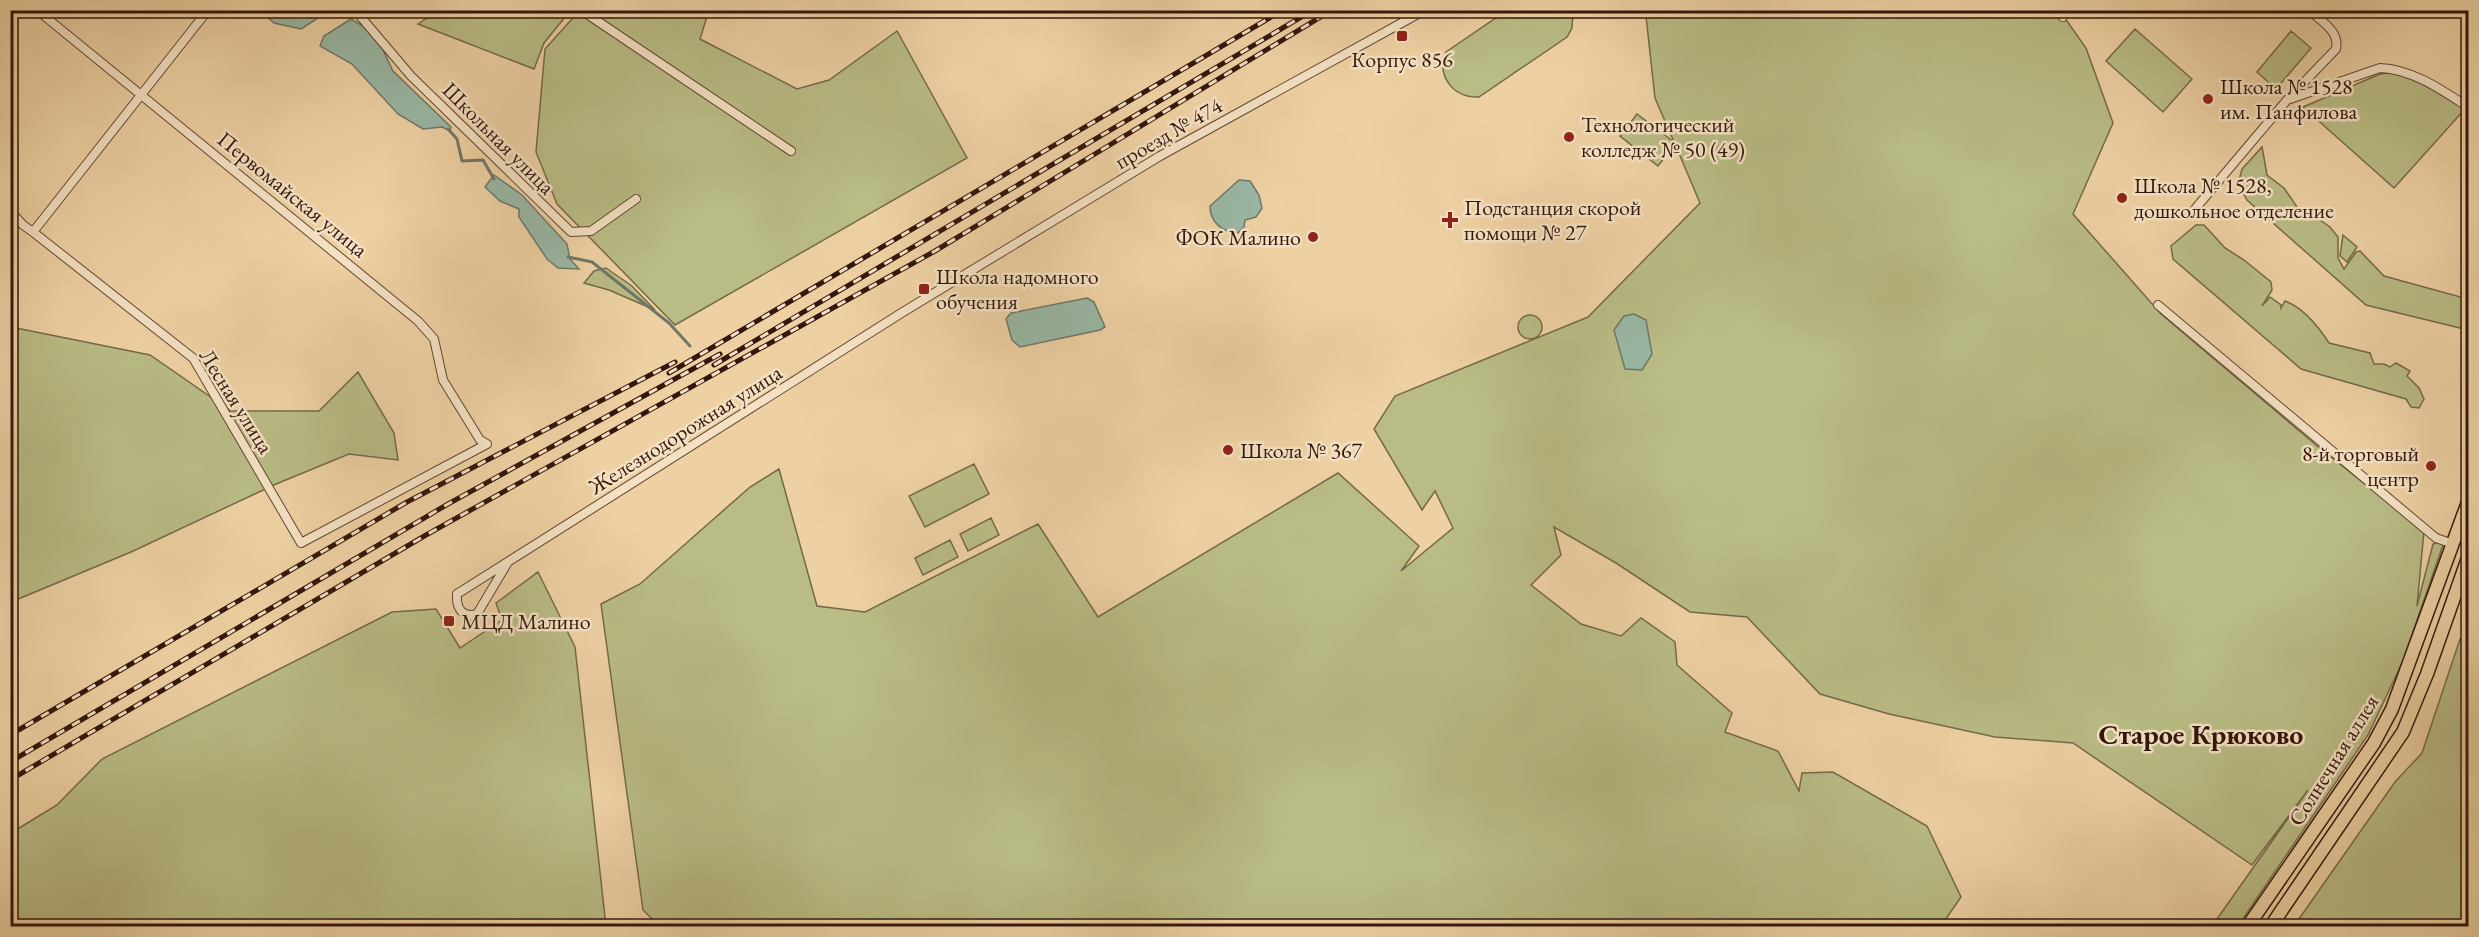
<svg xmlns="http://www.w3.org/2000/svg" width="2479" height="937" font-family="'EB Garamond',serif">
<rect width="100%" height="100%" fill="#eed1a3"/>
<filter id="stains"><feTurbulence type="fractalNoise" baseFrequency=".00333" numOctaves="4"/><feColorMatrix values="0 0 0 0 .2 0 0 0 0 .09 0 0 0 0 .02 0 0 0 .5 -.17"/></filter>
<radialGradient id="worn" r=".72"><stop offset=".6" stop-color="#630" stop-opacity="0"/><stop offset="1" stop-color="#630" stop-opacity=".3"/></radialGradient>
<path fill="#b9bc85" stroke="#766948" stroke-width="1.5" d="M709,10L700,39L797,89L829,80L897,31L967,158L675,325L557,204L536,152L545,49L579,11Z
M1660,10L2060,11L2086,48L2113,123L2073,214L2161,314L2316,445L2424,531L2417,606L2433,544L2442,540L2443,545L2403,661L2368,735L2238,926H2212L2308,790L2252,865L2073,743L1995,737L1889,714L1820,694L1747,617L1690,612L1616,563L1554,527L1561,555L1531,585L1581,624L1621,636L1641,618L1675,642L1677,665L1732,713L1725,732L1778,751L1799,791L1802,773L1833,772L1927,826L1961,897L1941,926H659L643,910L601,604L640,584L750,487L779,469L817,606L865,612L1038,524L1098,617L1338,473L1419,546L1401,571L1453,528L1435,491L1422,510L1374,429L1395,396L1588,317L1700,203L1675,144L1658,166L1620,136L1637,114L1674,142L1655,98L1646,16Z
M437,11V10L570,11L544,43L534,69L418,24Z
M1506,11H1573L1572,28L1567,37L1479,97C1453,98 1436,76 1446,52Z
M2135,29L2192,79L2163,112L2106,61Z
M2291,31L2311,48L2276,89L2257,72Z
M2394,72L2430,86L2465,109L2394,188L2303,107L2380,74Z
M2262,147L2267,175L2284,188L2299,210L2314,216L2330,227L2338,237V258L2344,269L2356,252L2360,251L2384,276L2468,299V330L2366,305L2247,200L2238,184L2242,169Z
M2196,225H2204L2225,248L2244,260L2271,282L2272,290L2262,306L2270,297L2281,305V308L2285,301C2304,308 2318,326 2329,343L2370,353L2374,364H2384L2390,367L2396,363L2410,371L2407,376L2419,388L2424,399L2419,408L2411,407L2406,399L2301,369L2173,259L2171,246Z
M2343,235L2357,247L2347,262L2340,256Z
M606,268L632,286L655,310L609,290L584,283L594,271Z
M1518 327a12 12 0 1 1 24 0a12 12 0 1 1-24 0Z
M11,327L150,355L231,411H319L358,372L394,433L398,460L349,454L276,484L131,552L11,602Z
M974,464L989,494L925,527L909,496Z
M991,518L999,535L968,551L960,534Z
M950,540L958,557L923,575L915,558Z
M538,572L575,647L606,926H11V833L57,805L102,759L392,612L436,609L460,648L502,620L496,603Z
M2460,639L2468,646V926H2294L2395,782L2422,753Z"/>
<path fill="#99b7a5" stroke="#707768" stroke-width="1.5" d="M260,11H329L301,29L274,23Z
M351,19L368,29L383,50L393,71L451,127L450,131L442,127L423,129L398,114L352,64L320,46L324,36Z
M494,175L522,195L567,244L570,259L579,269L558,268L547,259L519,217V209L500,201L485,187Z
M1239,180L1250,181L1259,195L1262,208L1256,217L1245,220L1244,227L1238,233C1222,232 1210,222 1210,206Z
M1087,298L1094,302L1105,327L1100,330L1020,347L1012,340L1006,319L1011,313Z
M1634,314L1646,320L1652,354L1642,370L1625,369L1614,330L1624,316Z"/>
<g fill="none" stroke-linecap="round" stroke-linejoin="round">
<path stroke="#707768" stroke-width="3" d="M448,129L457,139L462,161L483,160L494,179
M568,257L592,262L669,323L690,346"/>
<defs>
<path id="minor" d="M355,10L411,76L571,232L591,231L636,199
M581,10L791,151
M2059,10L2063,17
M2290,99L2380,68C2412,69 2442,90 2468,107
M2195,209L2287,100L2336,49C2340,31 2321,21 2309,10
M10,211L23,225L33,232L193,358L301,543L487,444L480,440L443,380L434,339L418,321L37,10
M33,232L208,10
M2158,305L2436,538L2453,544
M508,562L477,614C462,618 456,608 457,594L903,312L1053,221L1160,156L1425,10"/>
<path id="primary" d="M2248,926L2374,743L2392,709L2468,502
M2271,926L2403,732L2427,674L2468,558"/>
</defs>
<use href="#minor" stroke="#624532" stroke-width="10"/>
<use href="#primary" stroke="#33160c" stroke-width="15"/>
<use href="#minor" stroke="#f4e1c3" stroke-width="8"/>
<use href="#primary" stroke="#eed1a3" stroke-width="12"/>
<defs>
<path id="rail" d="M714,365L1313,10
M669,373L1283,10
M10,735L407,502L675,362
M10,762L448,504L720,354
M10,780L426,535L935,251L1332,10"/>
</defs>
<use href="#rail" stroke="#33160c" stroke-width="5"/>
<use href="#rail" stroke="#f4e1c3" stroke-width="3" stroke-dasharray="9" stroke-linecap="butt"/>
</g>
<g fill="#8f2418" stroke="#f4e1c3" stroke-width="2">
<rect x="1396" y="30" width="12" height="12" rx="3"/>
<circle cx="2208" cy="99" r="6"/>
<circle cx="1569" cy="137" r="6"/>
<circle cx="2122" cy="198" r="6"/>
<path d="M1447 211h6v6h6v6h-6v6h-6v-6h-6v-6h6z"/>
<circle cx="1313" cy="237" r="6"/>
<rect x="918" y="283" width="12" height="12" rx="3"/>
<circle cx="1228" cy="450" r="6"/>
<circle cx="2431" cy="466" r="6"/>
<rect x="443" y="615" width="12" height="12" rx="3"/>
</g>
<g text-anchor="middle" stroke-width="5" stroke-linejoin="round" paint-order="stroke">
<g font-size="22" fill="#33160c" stroke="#f4e1c3" text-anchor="start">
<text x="1402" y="67" text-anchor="middle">Корпус 856</text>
<text x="2220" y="94">Школа № 1528<tspan x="2220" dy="25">им. Панфилова</tspan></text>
<text x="1581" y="132">Технологический<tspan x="1581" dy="25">колледж № 50 (49)</tspan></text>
<text x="2134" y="193">Школа № 1528,<tspan x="2134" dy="25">дошкольное отделение</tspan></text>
<text x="1464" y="215">Подстанция скорой<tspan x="1464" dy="25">помощи № 27</tspan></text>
<text x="1301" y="245" text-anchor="end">ФОК Малино</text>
<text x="936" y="284">Школа надомного<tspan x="936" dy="25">обучения</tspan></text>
<text x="1240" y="458">Школа № 367</text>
<text x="2419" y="461" text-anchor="end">8-й торговый<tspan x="2419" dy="25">центр</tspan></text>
<text x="461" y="629">МЦД Малино</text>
</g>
<g font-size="22" fill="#33160c" stroke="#f4e1c3">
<text transform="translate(1168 133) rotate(-30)" y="8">проезд № 474</text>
<text transform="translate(499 138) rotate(45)" y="8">Школьная улица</text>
<text transform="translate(293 194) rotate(39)" y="8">Первомайская улица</text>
<text transform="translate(237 401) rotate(58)" y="8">Лесная улица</text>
<text transform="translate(685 429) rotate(-32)" y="8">Железнодорожная улица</text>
<text transform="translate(2333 760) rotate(-58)" y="8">Солнечная аллея</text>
</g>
<g font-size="28" font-weight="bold" fill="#33160c" stroke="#f4e1c3">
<text x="2201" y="744">Старое Крюково</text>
</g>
</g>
<rect width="2479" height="937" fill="none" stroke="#eed1a3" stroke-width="36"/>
<rect x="12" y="12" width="2455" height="913" fill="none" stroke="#33160c" stroke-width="3"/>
<rect x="18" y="18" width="2443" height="901" fill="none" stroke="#33160c" stroke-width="1.5"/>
<rect width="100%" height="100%" filter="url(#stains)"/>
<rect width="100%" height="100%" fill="url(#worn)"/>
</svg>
